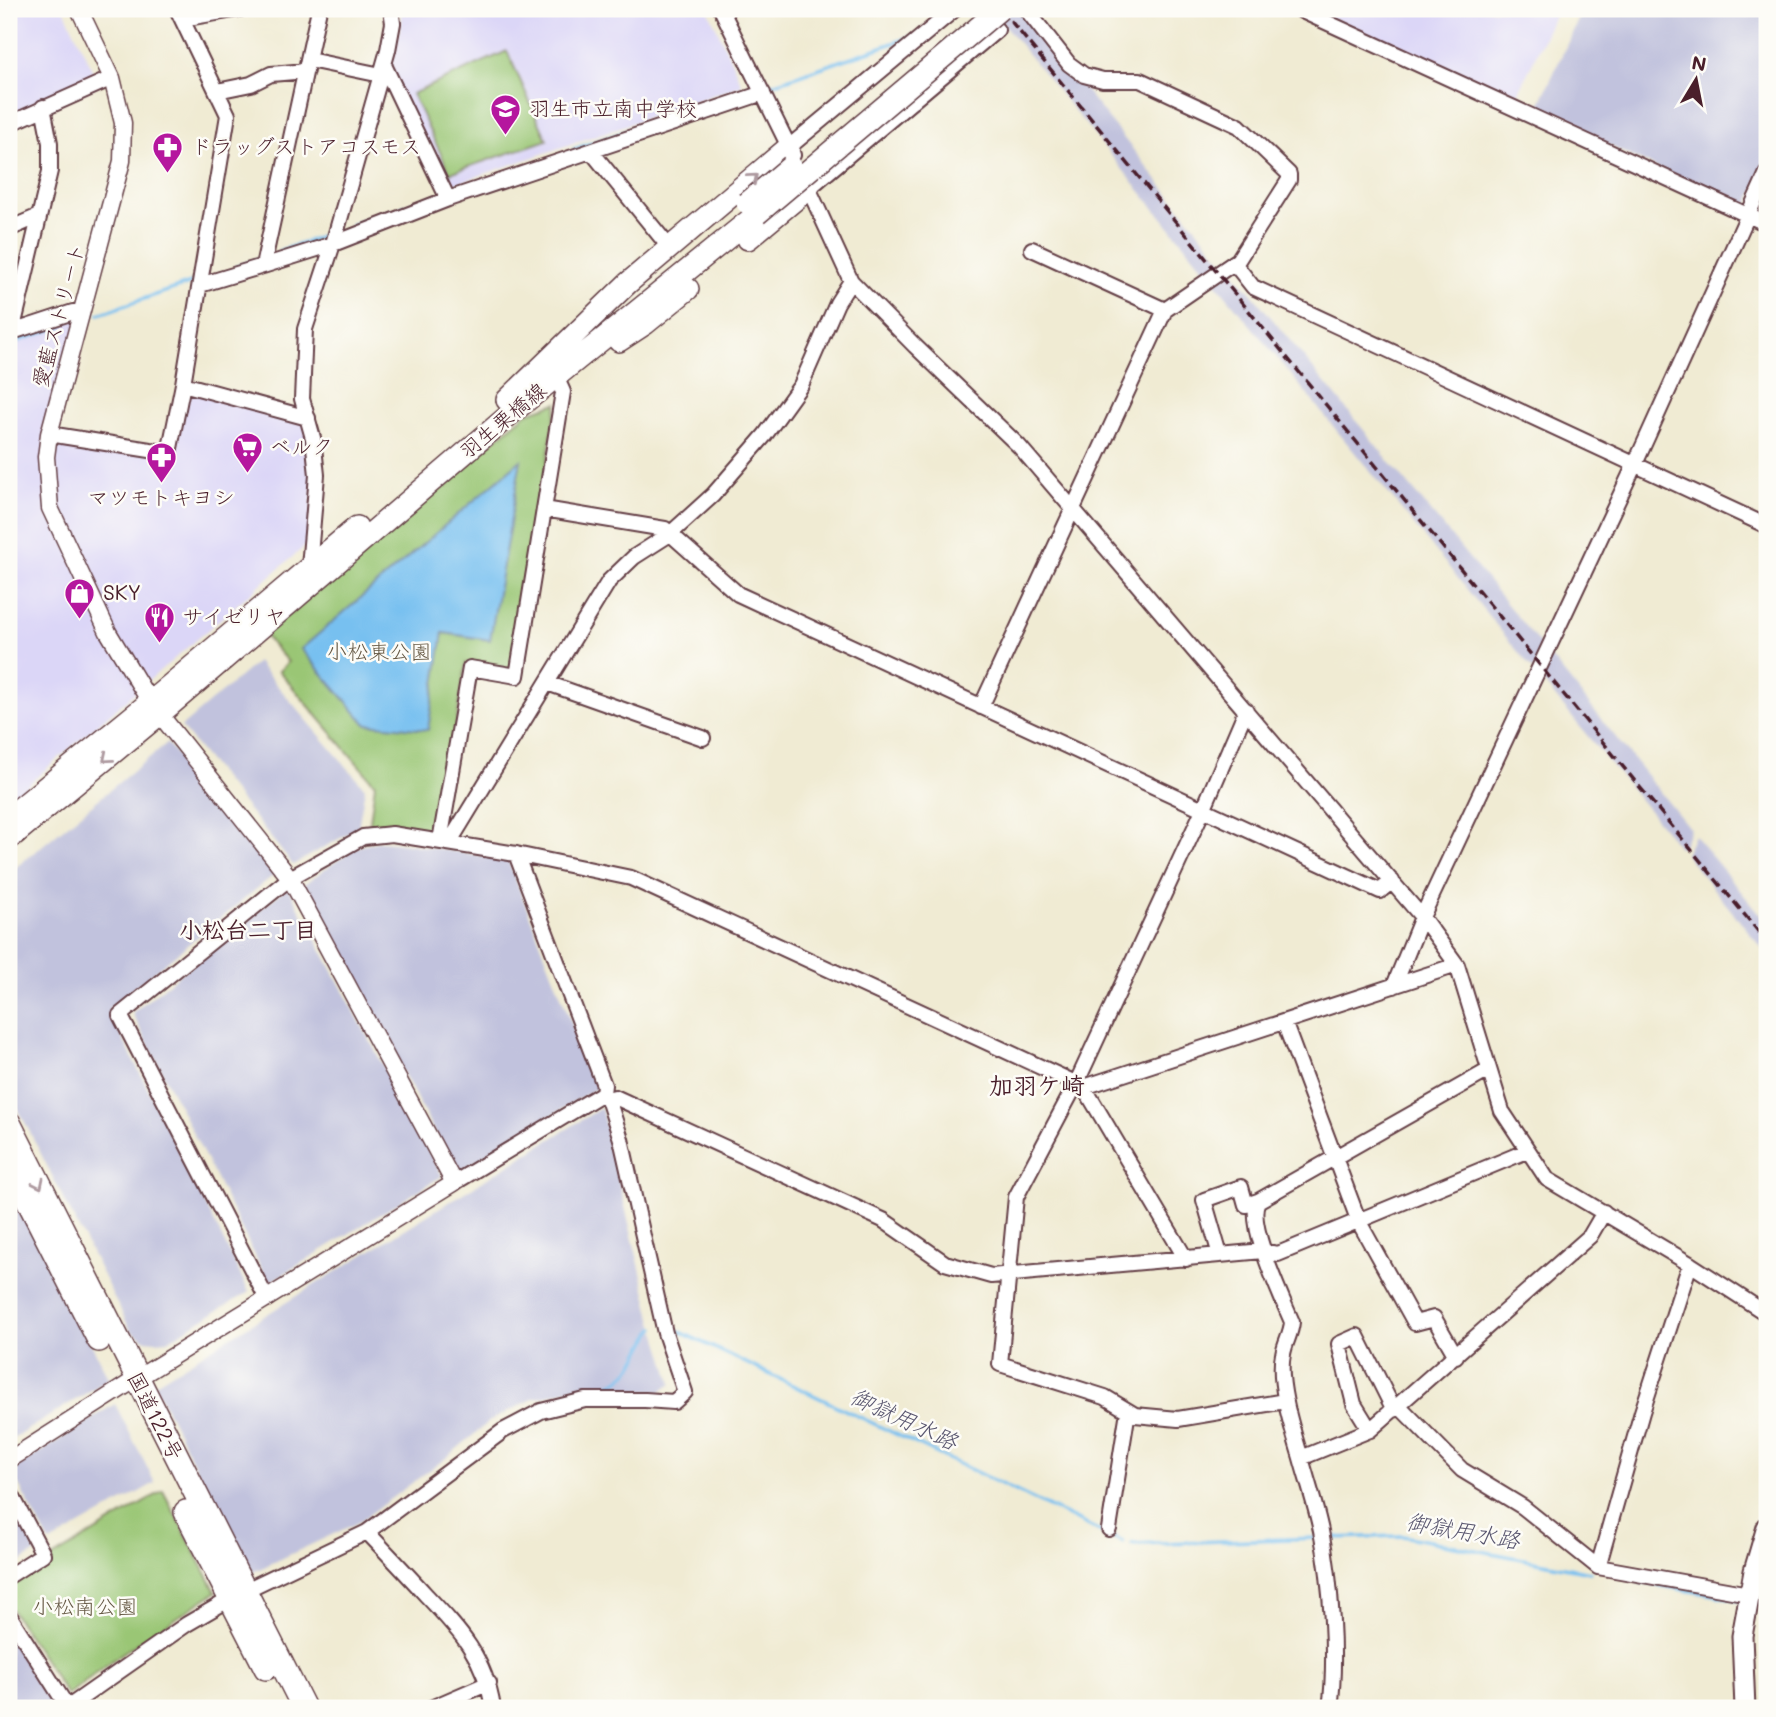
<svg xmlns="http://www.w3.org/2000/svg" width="1776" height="1717" font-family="Mali,'Klee One',sans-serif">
<rect width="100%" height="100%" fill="#fdfcf7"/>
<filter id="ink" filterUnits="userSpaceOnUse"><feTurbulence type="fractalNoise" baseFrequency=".0143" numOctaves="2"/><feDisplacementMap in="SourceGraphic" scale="14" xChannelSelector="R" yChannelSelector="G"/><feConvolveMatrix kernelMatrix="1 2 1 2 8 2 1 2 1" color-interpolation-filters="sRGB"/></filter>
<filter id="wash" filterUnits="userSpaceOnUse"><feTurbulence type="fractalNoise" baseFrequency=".00686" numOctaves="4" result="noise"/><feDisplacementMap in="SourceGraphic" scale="28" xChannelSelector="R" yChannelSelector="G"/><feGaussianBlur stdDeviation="1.57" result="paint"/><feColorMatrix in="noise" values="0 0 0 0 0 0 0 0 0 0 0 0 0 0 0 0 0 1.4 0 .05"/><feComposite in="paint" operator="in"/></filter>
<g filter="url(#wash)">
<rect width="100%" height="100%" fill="#f0ebd3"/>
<path fill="#dbd6f7" d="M9,9H64L99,85L9,127Z
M400,9H708L742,85L446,187L388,77L402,20Z
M1312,9H1557L1514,103Z
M81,312L49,434L169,453L183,387L308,418L313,438L311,541L9,801V334Z"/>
<path fill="#c1c2dd" d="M991,9H1020L1225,264L1210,276Z
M1583,9H1767V163L1746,209L1536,112Z
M1232,270L1543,648L1533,670L1215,282Z
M1550,656L1690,829L1682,847H1679L1539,677Z
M257,662L365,788L358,828L293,865L181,727Z
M167,743L275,874L108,1009L249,1292L168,1340L156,1341L146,1340L131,1331L9,1091V873Z
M1694,835L1767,923V954L1685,854Z
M380,841L402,843L508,860L597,1088L456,1173L304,884L357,847Z
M288,887L442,1176L269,1283L132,1013Z
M601,1108L652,1318L672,1383L661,1392L578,1387L532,1399L490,1421L446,1458L359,1522L249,1574L154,1384Z
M9,1183L109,1379L9,1441Z
M115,1404L155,1483L50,1543L11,1471Z
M9,1498L36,1552L9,1569Z
M9,1624L53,1702L45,1708H9Z"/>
<path fill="#9ac674" stroke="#727250" stroke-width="2" d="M507,51L547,140L450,173L412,94Z
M557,403L512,670L466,663L438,834L394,828L369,829L375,784L279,671L288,662L263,634L527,413Z
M163,1491L216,1592L121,1654L67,1695L9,1606V1584Z"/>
<path fill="#77c0f0" stroke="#60708e" stroke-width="2" d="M521,460L490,640L443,633L428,730L366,724L301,649Z"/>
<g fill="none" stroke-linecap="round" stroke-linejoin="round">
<path stroke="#77c0f0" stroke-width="3.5" d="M764,87L911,37
M574,149L749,90
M401,208L437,196
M352,225L390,212
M280,251L329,234
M236,267L257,260
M99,314L194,282
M9,344L62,326
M670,1327L1123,1542
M588,1394C603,1389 622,1381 632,1367C640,1354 645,1341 655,1328
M1329,1538L1403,1536L1590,1572
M1132,1544L1318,1538
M1640,1582L1742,1600
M1760,1604L1767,1605"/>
</g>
</g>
<g filter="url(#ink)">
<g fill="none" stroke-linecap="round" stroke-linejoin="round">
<defs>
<path id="minor" d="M721,9L793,155
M1302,11L1767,224
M182,19L240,9
M309,60L381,75
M384,65L448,199
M217,91L251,84L271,74L306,71
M9,124L112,78
M789,147L955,9
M591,151L665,242
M806,183L851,281L915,346L1019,446L1422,917L1457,965L1502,1111L1547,1179L1690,1264L1767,1314
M808,189L997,30L979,9
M9,229L39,216
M1032,249L1165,310
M1234,263L1253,287L1767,526
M263,266L333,244L448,199L763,93
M200,285L263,266L319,9
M12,332L50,171V143L43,107
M9,333L73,312H81
M183,384L308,418
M49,434L169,453L183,384L228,115L177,9
M544,509L665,529L738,594L1380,891L1392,881
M309,567L317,475L313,438L302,399L305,329L333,244L388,50L393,23L391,9
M547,683L703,738
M981,707L1165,310L1238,260L1289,180V174L1239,126L1140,80H1103L1084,75L1069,64L1026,9
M1246,710L1203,810L1076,1084L1016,1197L1000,1364L1105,1397L1135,1415L1178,1419L1285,1401
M440,841L470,668L517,676L563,392L558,381
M449,843L609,581L634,557L670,534L713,495L765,435L801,385L837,303L851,281
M516,854L631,878L1084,1087L1457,965
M1394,986L1422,917L1635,464L1767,173
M1284,1022L1359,1222L1415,1323L1434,1318L1456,1356
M1084,1087L1186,1259
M608,1099L615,1097L883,1220L945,1263L991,1276L1263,1251L1278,1254L1527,1151
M1220,1255L1204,1200L1241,1187L1246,1205L1258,1201
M267,1299L120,1015L290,878L363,837L392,834L516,854L604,1085L603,1093L454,1183
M1399,1406L1462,1470L1523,1507L1598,1567L1749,1594
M1370,1430L1354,1404L1339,1344L1357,1336L1394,1410
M1301,1458C1293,1431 1277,1382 1283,1354C1285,1342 1291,1334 1292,1322C1282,1298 1246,1223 1258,1201L1489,1070
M9,1490L43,1554L9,1576
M1109,1529L1128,1411
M367,1532L503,1431L541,1411L585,1400H645L674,1402L685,1392L665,1333L621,1139L608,1099L603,1093
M1598,1567L1642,1412L1690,1264
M244,1591L367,1532C387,1553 407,1574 426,1595C460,1631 485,1657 493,1708
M9,1615L68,1708
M67,1708L187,1624L230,1599
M431,1708L489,1683
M1330,1708C1337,1659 1331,1580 1321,1531C1316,1507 1308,1483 1301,1458L1370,1430L1590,1236L1604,1212"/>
<path id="tertiary" d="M9,1460L136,1379L454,1183L290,878L150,702L108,632L50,508L46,457L49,434L122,161L123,123L112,78L79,9"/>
<path id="secondary" d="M1745,1708L1742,1636L1754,1571L1767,1527"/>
<path id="primary" d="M748,239L808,189
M619,341L645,324L688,289
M507,400L628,283L789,147
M9,817L150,702L357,527
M9,839L160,714L515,410L757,214"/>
<path id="trunk" d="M9,1123L304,1708
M9,1163L99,1340
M186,1512L266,1668"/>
</defs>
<use href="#minor" stroke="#633e44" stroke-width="18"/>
<use href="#tertiary" stroke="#633e44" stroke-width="19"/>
<use href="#secondary" stroke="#633e44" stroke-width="23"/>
<use href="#primary" stroke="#633e44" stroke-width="24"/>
<use href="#trunk" stroke="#633e44" stroke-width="26"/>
<use href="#minor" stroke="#fff" stroke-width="14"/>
<use href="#tertiary" stroke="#fff" stroke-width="16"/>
<use href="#secondary" stroke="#fff" stroke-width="19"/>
<use href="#primary" stroke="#fff" stroke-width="21"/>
<use href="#trunk" stroke="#fff" stroke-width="23"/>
<path stroke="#4a1f2b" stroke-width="3.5" stroke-dasharray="10 5" stroke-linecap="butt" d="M1001,9L1767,942"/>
<defs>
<path id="primary-bridge" d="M747,203L791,166
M757,214L1000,9"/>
</defs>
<use href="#primary-bridge" stroke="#633e44" stroke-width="24" stroke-linecap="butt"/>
<use href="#primary-bridge" stroke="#fff" stroke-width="21"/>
</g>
<defs><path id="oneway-chevron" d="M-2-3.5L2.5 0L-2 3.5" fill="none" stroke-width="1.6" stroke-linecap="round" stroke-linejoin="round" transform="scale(1.75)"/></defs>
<g stroke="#ae9aa0">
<use href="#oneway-chevron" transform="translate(753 178) rotate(-40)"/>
<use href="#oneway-chevron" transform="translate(107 758) rotate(140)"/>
<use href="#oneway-chevron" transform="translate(39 1184) rotate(64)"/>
</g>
</g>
<defs>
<symbol id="school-pin" viewBox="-11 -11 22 30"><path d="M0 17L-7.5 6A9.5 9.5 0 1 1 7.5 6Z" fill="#b5179e" stroke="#fdfcf7"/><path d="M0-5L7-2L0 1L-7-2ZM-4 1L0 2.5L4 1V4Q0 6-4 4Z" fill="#fff"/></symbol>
<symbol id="pharmacy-pin" viewBox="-11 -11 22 30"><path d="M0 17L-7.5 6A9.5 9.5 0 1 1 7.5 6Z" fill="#b5179e" stroke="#fdfcf7"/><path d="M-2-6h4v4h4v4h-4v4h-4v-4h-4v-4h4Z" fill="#fff"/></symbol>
<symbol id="supermarket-pin" viewBox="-11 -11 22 30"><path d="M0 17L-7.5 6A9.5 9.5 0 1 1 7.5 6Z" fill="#b5179e" stroke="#fdfcf7"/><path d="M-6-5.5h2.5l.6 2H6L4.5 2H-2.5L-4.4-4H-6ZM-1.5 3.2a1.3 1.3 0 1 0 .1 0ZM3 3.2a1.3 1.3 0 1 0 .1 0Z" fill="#fff"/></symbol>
<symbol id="shop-pin" viewBox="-11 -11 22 30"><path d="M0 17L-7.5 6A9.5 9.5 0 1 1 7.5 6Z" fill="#b5179e" stroke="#fdfcf7"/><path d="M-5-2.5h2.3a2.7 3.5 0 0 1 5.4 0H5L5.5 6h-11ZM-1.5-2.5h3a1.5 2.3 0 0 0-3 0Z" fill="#fff"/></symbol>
<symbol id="restaurant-pin" viewBox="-11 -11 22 30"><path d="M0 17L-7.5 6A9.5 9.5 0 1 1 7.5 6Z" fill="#b5179e" stroke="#fdfcf7"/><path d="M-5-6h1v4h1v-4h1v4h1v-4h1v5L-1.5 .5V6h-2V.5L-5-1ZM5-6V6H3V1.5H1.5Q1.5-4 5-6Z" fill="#fff"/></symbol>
</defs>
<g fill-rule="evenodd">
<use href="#school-pin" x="488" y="92" width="35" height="47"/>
<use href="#pharmacy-pin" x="150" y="130" width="35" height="47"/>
<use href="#supermarket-pin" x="230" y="430" width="35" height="47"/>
<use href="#pharmacy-pin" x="144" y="440" width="35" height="47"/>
<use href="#shop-pin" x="62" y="576" width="35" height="47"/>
<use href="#restaurant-pin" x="142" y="600" width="35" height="47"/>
</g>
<g text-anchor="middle" stroke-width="5" stroke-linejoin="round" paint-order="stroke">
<g font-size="21" fill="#4a1f2b" stroke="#fdfcf7" text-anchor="start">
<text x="529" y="116">羽生市立南中学校</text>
<text x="191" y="154">ドラッグストアコスモス</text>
<text x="270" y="454">ベルク</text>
<text x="161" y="505" text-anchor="middle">マツモトキヨシ</text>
<text x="103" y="600">SKY</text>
<text x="182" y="624">サイゼリヤ</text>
</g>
<g font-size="21" fill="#4a1f2b" stroke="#fdfcf7">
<text transform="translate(59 315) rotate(-75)" y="7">愛藍ストリート</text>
<text transform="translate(503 421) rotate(-40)" y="7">羽生栗橋線</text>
<text transform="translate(155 1416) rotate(63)" y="7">国道122号</text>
</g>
<g font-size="21" fill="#665945" stroke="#fdfcf7">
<text x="379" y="659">小松東公園</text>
<text x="85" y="1614">小松南公園</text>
</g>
<g font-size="23" font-weight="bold" fill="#4a1f2b" stroke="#fdfcf7">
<text x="248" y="938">小松台二丁目</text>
</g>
<g font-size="23" font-style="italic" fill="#5a5770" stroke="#fdfcf7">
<text transform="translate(904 1419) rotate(25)" y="8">御獄用水路</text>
<text transform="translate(1463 1531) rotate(10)" y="8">御獄用水路</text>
</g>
<g font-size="24" font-weight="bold" fill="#4a1f2b" stroke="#fdfcf7">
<text x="1037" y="1094">加羽ケ崎</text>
</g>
</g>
<rect width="1776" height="1717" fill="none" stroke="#fdfcf7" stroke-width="35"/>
<g transform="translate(1696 80) rotate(10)" stroke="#fdfcf7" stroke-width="5" paint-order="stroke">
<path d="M0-5L12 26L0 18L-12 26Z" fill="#4a1f2b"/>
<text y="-10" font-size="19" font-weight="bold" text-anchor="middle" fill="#4a1f2b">N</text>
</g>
</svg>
